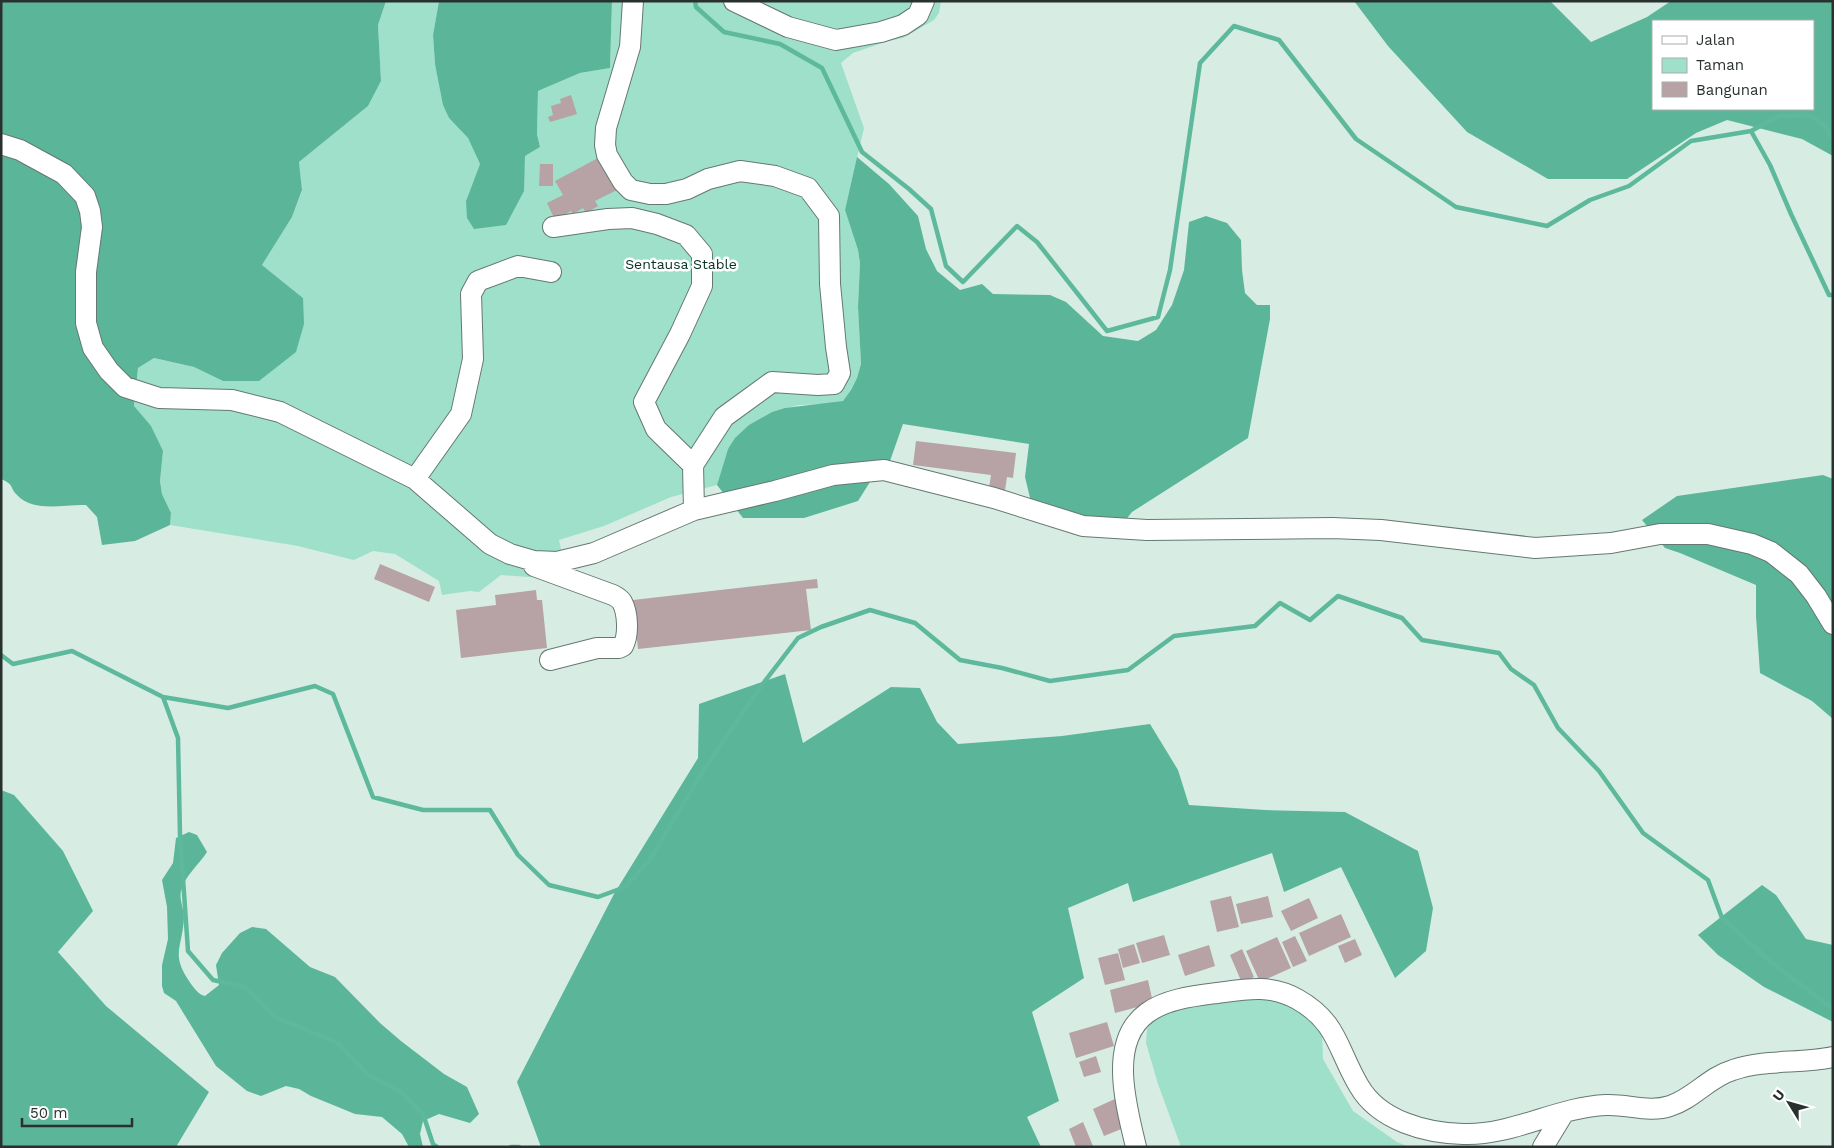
<svg xmlns="http://www.w3.org/2000/svg" width="1834" height="1148" font-family="'Work Sans',sans-serif">
<rect width="100%" height="100%" fill="#d7ede4"/>
<path fill="#9ee0c9" d="M386,1H439L433,35L435,64L449,118L468,138L480,164L466,201L523,191L525,156L540,147L537,134L538,91L580,73L610,68L612,1H941L939,13L934,20L903,38L888,41L853,53L841,63L864,128L845,210L858,250L860,263L858,307L861,364L857,378L851,390L843,401L828,404L799,405L772,412L728,449L717,485L671,497L604,526L559,540L566,571L557,579L501,575L479,592L470,591L442,595L439,581L395,554L373,551L354,560L298,546L170,525L171,513L162,494L160,481L163,451L134,406L138,368L154,358L194,367L223,381L303,298L262,265L292,217L302,191L299,162L368,106L381,81L378,25Z
M1254,995L1299,1007L1322,1032L1323,1059L1353,1111L1397,1142L1409,1147H1181L1158,1084L1146,1043L1147,1029L1153,1018L1203,1004Z"/>
<path fill="#5bb699" fill-rule="evenodd" d="M1,1H386L378,25L381,81L368,106L299,162L302,190L292,217L262,265L303,298L304,324L296,352L259,381H223L194,367L154,358L138,368L134,406L151,426L163,451L160,481L162,494L171,513L170,525L135,541L102,545L97,517L86,505C64,504 34,513 17,495C9,487 15,485 1,479Z
M439,1H612L610,68L580,73L538,91L537,134L540,147L525,156L524,191L506,225L474,229L467,218L466,201L480,164L468,138L449,118L443,105L435,64L433,35Z
M1354,1H1550L1591,42L1647,17L1671,1H1833V156L1802,139L1727,120L1696,133L1627,179H1548L1467,132L1388,46ZM1813,21V109H1653V21Z
M857,157L889,184L918,216L926,249L937,271L960,290L982,284L993,294L1050,295L1066,302L1103,336L1138,341L1156,330L1172,305L1184,270L1189,222L1206,216L1227,223L1241,240L1242,270L1245,293L1257,305H1270V319L1248,438L1132,512L1124,522L1068,514L1031,502L1025,477L1029,444L903,424L884,478L870,482L858,501L804,518H743L717,485L728,449L735,438L749,425L772,412L785,408L843,401L851,390L857,378L861,364L858,307L860,263L858,250L845,210Z
M1823,475L1833,479V719L1812,701L1760,673L1756,616V585L1680,553L1665,548L1642,520L1677,496Z
M785,674L803,743L891,687L920,688L937,722L958,744L1062,736L1150,724L1178,770L1189,805L1265,810L1345,812L1418,851L1433,908L1426,951L1395,978L1341,867L1284,892L1272,853L1133,902L1128,883L1068,908L1084,978L1032,1012L1059,1101L1027,1117L1041,1147H541L517,1082L614,894L698,758L699,704Z
M1,790L14,795L63,851L93,911L58,952L106,1006L209,1092L176,1147H1Z
M189,832L197,835L207,852C199,865 185,875 181,891C179,899 184,909 184,918C182,950 170,954 191,984C196,990 198,994 205,996L219,985L216,965L222,953L240,933L252,927L266,929L310,967L335,977L380,1023L401,1041L444,1074L467,1087L479,1114L470,1123L439,1114L423,1121L420,1134L423,1147H409L402,1134L382,1117L355,1114L311,1096L299,1089L286,1086L261,1096L247,1091L216,1066L176,1001L164,993L162,986V965L168,939L167,907L162,880L173,863L176,838Z
M1762,885L1776,895L1806,939L1833,945V1022L1764,987L1718,955L1698,935Z"/>
<g fill="none" stroke-linecap="round" stroke-linejoin="round">
<path stroke="#5eb99c" stroke-width="4.5" d="M695,1L696,7L724,32L780,44L822,68L862,152L909,189L931,209L946,266L963,282L1017,226L1037,242L1107,331L1158,317L1170,270L1200,63L1234,26L1279,40L1356,139L1456,207L1547,226L1590,200L1629,186L1691,141L1751,131L1770,165L1791,214L1829,295H1833
M1751,131L1779,116L1809,115L1825,126L1833,139
M1,655L13,664L72,651L163,697L228,708L315,686L333,694L373,797L423,810H490L518,855L549,885L598,897L625,887L649,861L705,768L762,685L798,638L821,627L870,610L915,623L960,660L1002,668L1050,681L1128,670L1174,636L1255,626L1280,603L1310,620L1338,596L1402,618L1422,640L1499,653L1511,669L1534,685L1558,728L1599,771L1643,833L1708,880L1722,918L1772,963L1833,1009
M163,697L178,738L180,835L188,951L213,980L245,987L275,1017L338,1043L368,1075L401,1092L423,1114L433,1144L437,1147
M511,1147H519"/>
</g>
<path fill="#b7a2a6" d="M571,95L577,114L550,122L548,117L553,115L551,106L561,103L560,99Z
M600,157L617,190L595,201L598,206L586,213L583,208L573,214L571,211L555,220L547,203L563,195L555,181Z
M540,164H553V186H539Z
M916,441L1016,453L1013,478L1007,477L1005,490L989,488L991,475L913,465Z
M380,564L435,587L429,602L374,579Z
M817,579L818,588L806,589L811,630L638,649L633,600Z
M536,590L537,600H542L547,648L461,658L456,610L496,605L495,595Z
M1231,896L1239,927L1217,932L1210,901Z
M1268,896L1273,917L1241,924L1236,904Z
M1309,898L1318,918L1291,931L1281,911Z
M1341,914L1351,937L1309,956L1299,933Z
M1164,935L1170,955L1142,963L1136,943Z
M1295,936L1307,961L1293,967L1282,942Z
M1277,937L1291,968L1260,982L1246,951Z
M1355,939L1362,955L1345,963L1338,946Z
M1134,944L1140,963L1123,968L1118,949Z
M1209,945L1215,966L1185,976L1178,955Z
M1242,949L1254,977L1242,983L1230,955Z
M1118,953L1125,980L1105,985L1098,958Z
M1148,980L1153,1003L1115,1013L1110,990Z
M1107,1022L1114,1046L1076,1058L1069,1033Z
M1096,1056L1101,1072L1084,1077L1079,1062Z
M1117,1098L1129,1126L1104,1136L1093,1109Z
M1083,1122L1093,1146L1076,1147L1069,1129Z"/>
<g fill="none" stroke-linecap="round" stroke-linejoin="round">
<defs>
<path id="minor" d="M633,1L630,47L606,128L605,145L607,155L623,182L631,190L650,194H666L687,189L708,179L740,171L775,176L808,188L829,216L830,284L836,347L840,373L834,384L818,385L772,382L724,417L693,465
M734,1L788,27L836,40L881,32L903,25L918,15L924,1
M1,144L20,150L64,174L85,196L90,211L92,227L86,272V323L93,348L109,371L125,387L159,398L232,400L280,412L415,479L490,544L510,554L534,561L557,562L594,553L694,510L775,491L833,475L884,470L994,498L1083,526L1147,530L1332,528L1381,530L1535,548L1611,543L1660,534H1708L1752,544L1771,552L1799,574L1816,596L1833,624
M553,227L608,219L632,218L657,224L686,235L702,254V286L680,334L644,402L656,429L693,465L694,510
M415,479L461,414L473,359L471,294L478,281L518,266L551,272
M534,566L613,595C617,597 620,599 622,602C628,613 629,635 623,646L619,648H597L550,660
M1136,1147C1127,1108 1107,1042 1147,1013C1166,999 1194,996 1217,993C1246,989 1270,984 1297,999C1338,1022 1337,1049 1359,1086C1379,1121 1426,1133 1463,1134C1512,1136 1557,1107 1606,1105C1628,1104 1649,1113 1670,1106C1693,1099 1709,1077 1733,1070C1764,1059 1800,1064 1833,1057
M1543,1147L1563,1114"/>
</defs>
<use href="#minor" stroke="#657871" stroke-width="22"/>
<use href="#minor" stroke="#fff" stroke-width="20"/>
</g>
<g text-anchor="middle" stroke-width="5" stroke-linejoin="round" paint-order="stroke">
<g font-size="14" fill="#063226" stroke="#fff">
<text x="681" y="269">Sentausa Stable</text>
</g>
</g>
<rect width="1834" height="1148" fill="none" stroke="#29312e" stroke-width="5"/>
<rect x="1652" y="20" width="162" height="90" fill="#ffffff" stroke="#a9adab"/>
<rect x="1662" y="36" width="25" height="8" fill="#ffffff" stroke="#a9adab"/>
<text x="1696" y="45" font-size="15" fill="#29312e">Jalan</text>
<rect x="1662" y="58" width="25" height="15" fill="#9ee0c9" stroke="#a9adab"/>
<text x="1696" y="70" font-size="15" fill="#29312e">Taman</text>
<rect x="1662" y="82" width="25" height="15" fill="#b7a2a6" stroke="#a9adab"/>
<text x="1696" y="95" font-size="15" fill="#29312e">Bangunan</text>
<g transform="translate(1789 1103) rotate(307)" stroke="#ffffff" stroke-width="4" paint-order="stroke">
<path d="M0-4L9 19L0 12L-9 19Z" fill="#29312e"/>
<text y="-8" font-size="14" font-weight="bold" text-anchor="middle" fill="#29312e">U</text>
</g>
<path d="M22 1118v8h110v-8" fill="none" stroke="#29312e" stroke-width="2.5"/>
<text x="30" y="1118" font-size="15" fill="#29312e" stroke="#ffffff" stroke-width="4" paint-order="stroke">50 m</text>
</svg>
